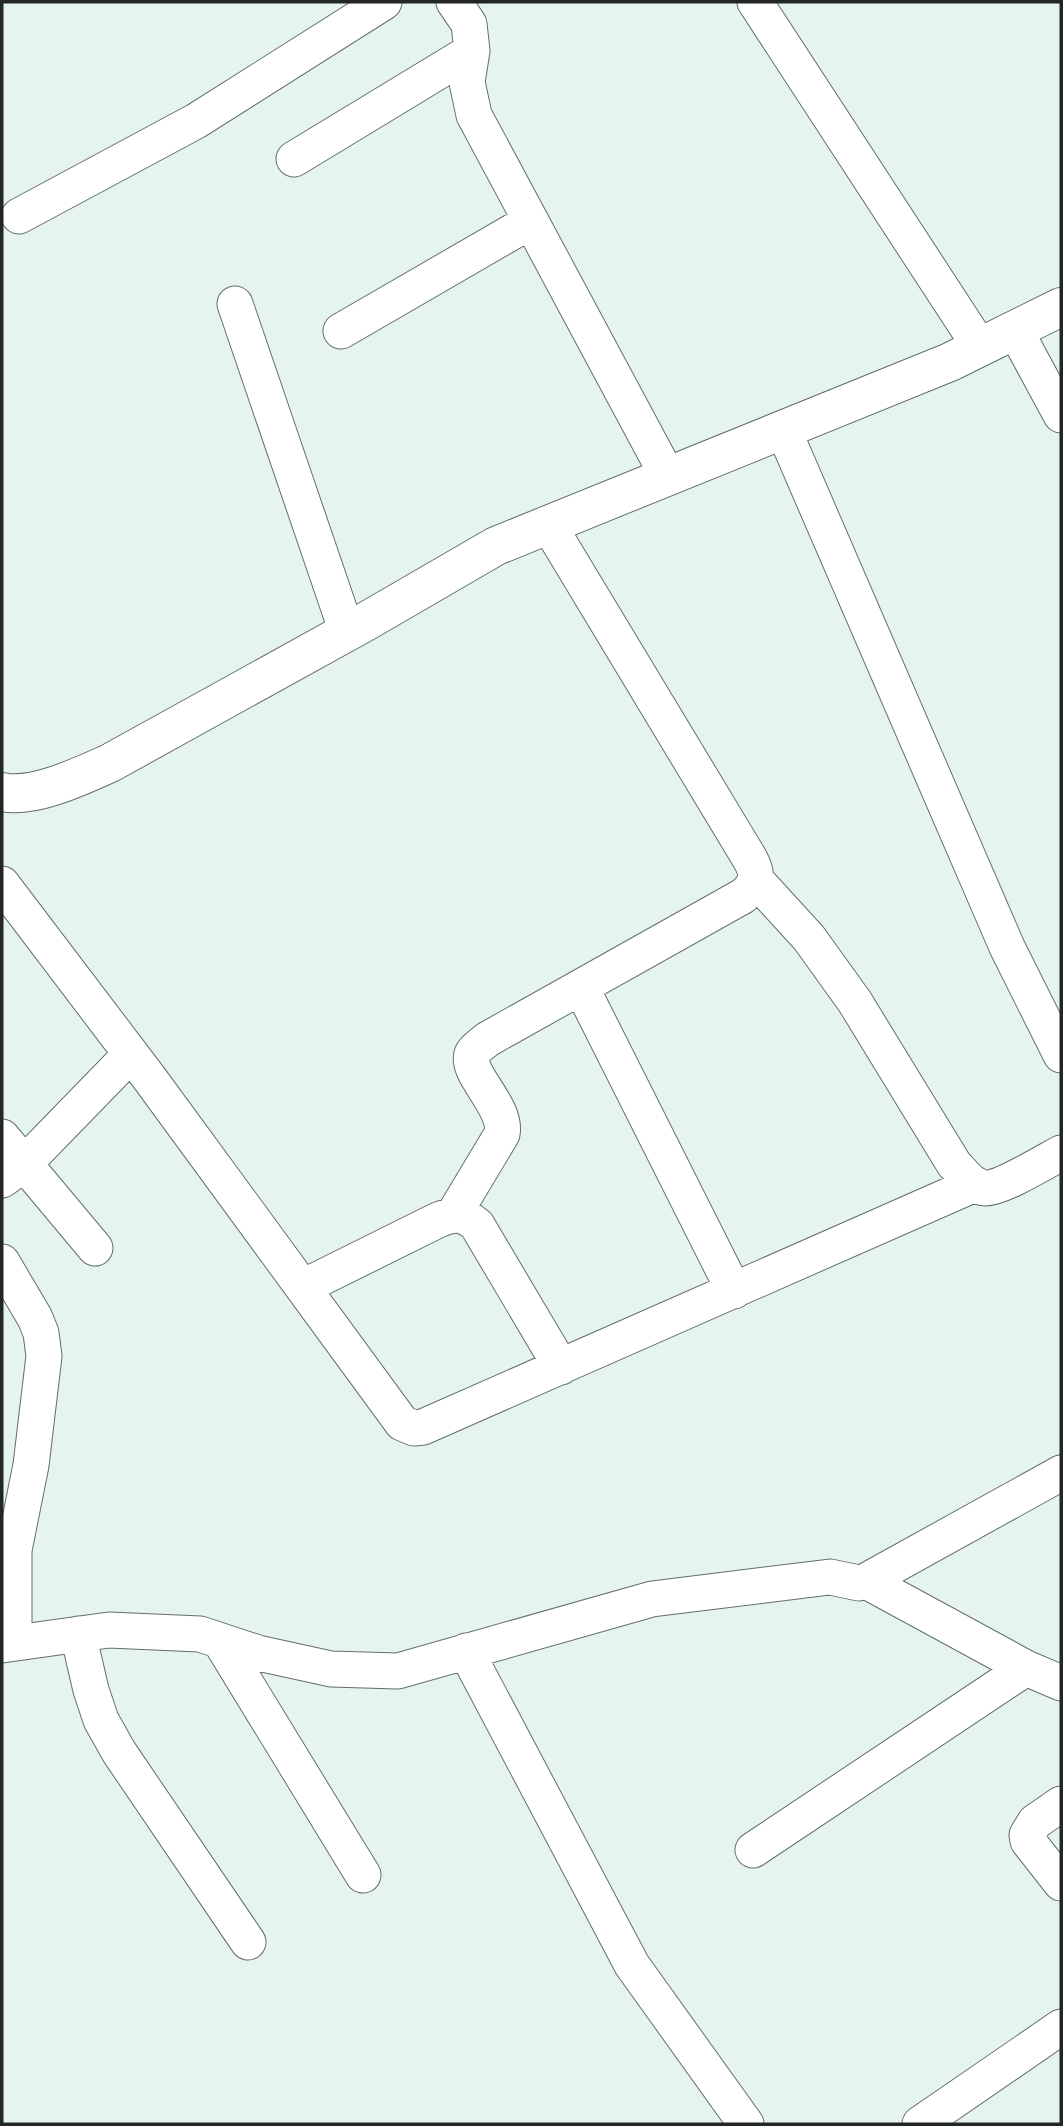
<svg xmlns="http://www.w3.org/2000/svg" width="1063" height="2126" font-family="'DejaVu Sans',sans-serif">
<rect width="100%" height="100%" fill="#e6f4ee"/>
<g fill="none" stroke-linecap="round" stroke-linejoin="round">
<defs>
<path id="minor" d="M454,2L469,24L472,51L467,82L474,115L667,475
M755,2L980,347
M294,159L472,51
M19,216L196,121L384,2
M235,304L347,632
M1015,330L1061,415
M341,331L531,221
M783,429L1007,947L1061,1055
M756,880L809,938L855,1002L954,1164C962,1172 973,1188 985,1188C1000,1189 1046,1161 1061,1153
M2,884L150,1079L402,1423L414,1428L423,1427L975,1184
M581,987L734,1291
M2,1137L95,1248
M2,1180L24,1164L131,1054
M454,1214L502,1134C508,1107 465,1074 472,1054C475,1048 482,1044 488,1039L743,896C757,884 759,875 750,859L548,524
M2,1262L35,1318L41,1333L44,1356L31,1465L14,1550V1643
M303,1287L438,1220C455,1213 463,1213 477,1225L561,1367
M866,1581L1061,1473
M78,1634L91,1690L101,1720L119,1752L248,1942
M220,1641L363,1875
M2,1645L109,1630L200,1634L258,1653L331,1669L398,1671L652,1599L830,1577L859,1583L866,1581L1026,1668L1061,1683
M466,1651L632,1965L746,2124
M1061,1804L1035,1822L1027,1835L1028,1841L1061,1883
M753,1850L1026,1668
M920,2124L1061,2027"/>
<path id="tertiary" d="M2,792C33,799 81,776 110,763L365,622L496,546L950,362L1061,307"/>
</defs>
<use href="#minor" stroke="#636f69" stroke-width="37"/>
<use href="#tertiary" stroke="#636f69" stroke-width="40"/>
<use href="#minor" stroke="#fff" stroke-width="35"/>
<use href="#tertiary" stroke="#fff" stroke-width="38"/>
</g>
<rect width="1063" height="2126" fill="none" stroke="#222725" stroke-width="7"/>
</svg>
